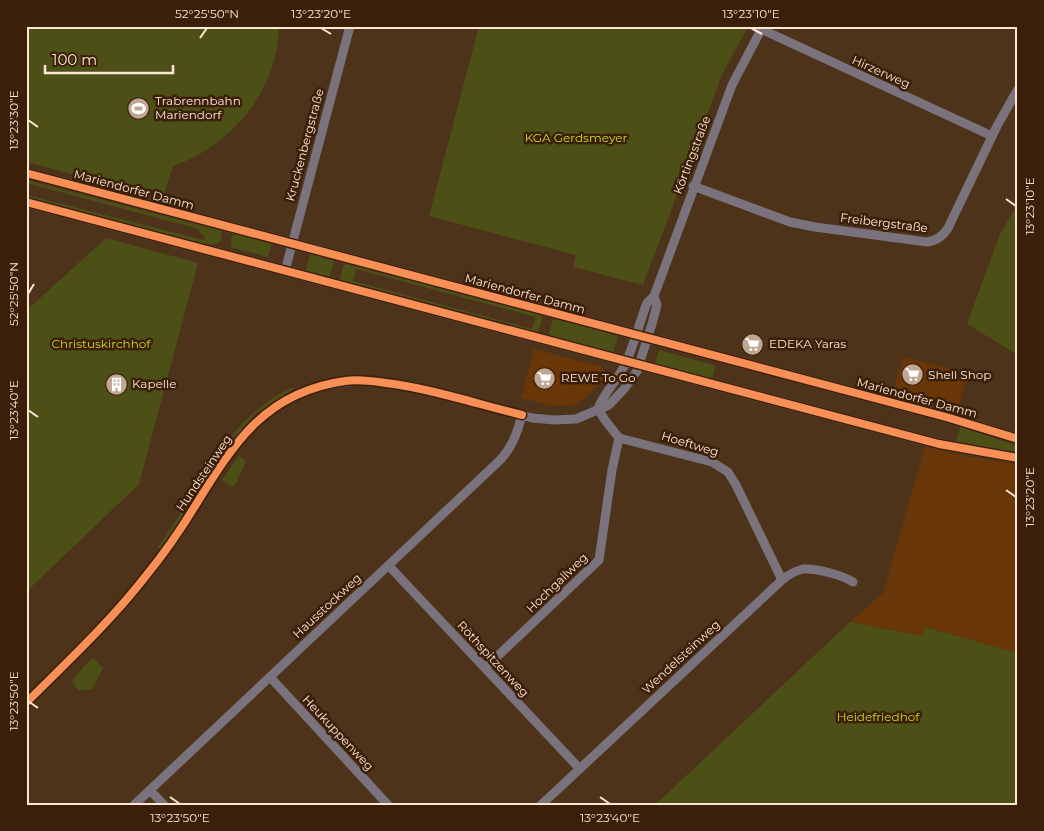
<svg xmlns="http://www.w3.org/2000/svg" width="1044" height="831" font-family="Montserrat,sans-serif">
<rect width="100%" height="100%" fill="#4d331a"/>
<path fill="#693607" d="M534,349L602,367L607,375L586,398L572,405L553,406L521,398Z
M903,357L968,373L958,409L893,391Z
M925,446L965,456L1018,464V653L926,627L922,636L850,622L883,593Z"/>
<path fill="#4d5016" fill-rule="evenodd" d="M26,26H279C278,91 232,145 173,166L163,198L26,162Z
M479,26H748L722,75L643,285L573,267L576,255L429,216Z
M26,180L222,231L220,242L214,244L199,243L26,197V195L204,240L205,237L199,232V229L26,183Z
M1018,204V355L967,324L1000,234Z
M235,234L272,244L268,257L231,247L232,236Z
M106,238L198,263L139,484L26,592V311Z
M310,254L334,261L330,276H328L306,271Z
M346,264L541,315C543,319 540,329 537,332L340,280L343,266ZM356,269L536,317L532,329L353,281Z
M555,319L618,336L613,352L551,336L549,333L553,320Z
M659,350L714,365L715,367L713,376L710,378L655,363Z
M293,387V389L255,414L235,435L215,461L182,517L160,549L158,547C200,489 223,420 293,387Z
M960,427L1018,446V452L956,442Z
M239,456L246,461L234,487L222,480Z
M850,622L922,636L925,627L1018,653V805H655Z
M93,658L103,668L92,689L79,691L72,682L83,667Z"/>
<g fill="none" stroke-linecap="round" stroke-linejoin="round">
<path stroke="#7a737d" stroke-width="9" d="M761,29L992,136
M693,186L790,222L815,227L927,242C937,241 943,236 948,228L997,126L1018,89
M285,271L350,26
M598,409C604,391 619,380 626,362C635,343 639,323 647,303L654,296L732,85L763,26
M598,409L605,420L619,438L712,462L728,472L736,485L782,580
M389,566L580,769
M485,668L599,560L612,470L619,438
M270,677L388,805
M26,703L106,622L143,580L160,559L194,508L223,460L243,434L267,412L294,396L325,385L362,380L416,387L532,418L554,420L576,419L609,405L625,388L637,371L652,324L657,305L654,296
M150,790L164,805
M134,805L497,463C511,450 517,434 522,415
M541,805L782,580C788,575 795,571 803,569C816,568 842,575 853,582"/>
<path stroke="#7d6f73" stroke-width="11" d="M26,173L946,417L1018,439
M26,202L939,444L1018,458"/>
<defs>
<path id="cycleway" d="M26,173L946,417L1018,439
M26,202L939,444L1018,458
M26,703C67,662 110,622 145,577C163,555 180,531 195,506C234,443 265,392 345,381C359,379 372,381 386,383C433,389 477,404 522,415"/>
</defs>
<use href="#cycleway" stroke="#3b1f09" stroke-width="11"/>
<use href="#cycleway" stroke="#f78f57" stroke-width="8"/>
</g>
<path fill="none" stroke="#fde6d6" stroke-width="2" d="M321,28L331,34M751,28L762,34M200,38L207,28M28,120L38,127M1006,199L1016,206M28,294L34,284M28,410L38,417M1006,490L1016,497M28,701L38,708M170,797L180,804M600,797L610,804"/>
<defs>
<symbol id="stadium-disc" viewBox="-11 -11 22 22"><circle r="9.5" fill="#bfa794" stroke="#3b1f09"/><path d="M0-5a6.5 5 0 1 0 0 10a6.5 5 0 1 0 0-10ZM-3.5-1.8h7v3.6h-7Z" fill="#fff"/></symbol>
<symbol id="supermarket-disc" viewBox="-11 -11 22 22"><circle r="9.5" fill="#bfa794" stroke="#3b1f09"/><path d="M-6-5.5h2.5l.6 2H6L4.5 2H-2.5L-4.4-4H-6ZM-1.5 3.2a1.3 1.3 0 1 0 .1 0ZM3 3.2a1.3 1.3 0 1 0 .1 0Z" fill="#fff"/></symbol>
<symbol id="building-disc" viewBox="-11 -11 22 22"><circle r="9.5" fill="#bfa794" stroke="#3b1f09"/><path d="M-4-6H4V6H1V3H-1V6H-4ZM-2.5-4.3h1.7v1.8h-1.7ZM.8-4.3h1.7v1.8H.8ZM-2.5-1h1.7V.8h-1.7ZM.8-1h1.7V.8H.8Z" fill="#fff"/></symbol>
</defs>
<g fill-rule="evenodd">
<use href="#stadium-disc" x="126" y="96" width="25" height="25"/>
<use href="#supermarket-disc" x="740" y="332" width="25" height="25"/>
<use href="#supermarket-disc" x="900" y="362" width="25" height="25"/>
<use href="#supermarket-disc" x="532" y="366" width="25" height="25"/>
<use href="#building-disc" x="104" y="372" width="25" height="25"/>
</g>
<g text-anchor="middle" stroke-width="5" stroke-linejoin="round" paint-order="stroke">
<g font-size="12" fill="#fde6d6" stroke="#3b1f09">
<text transform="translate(881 72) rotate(24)" y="4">Hirzerweg</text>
<text transform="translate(305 145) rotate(-75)" y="4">Kruckenbergstraße</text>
<text transform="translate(692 155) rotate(-69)" y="4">Körtingstraße</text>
<text transform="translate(134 190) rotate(15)" y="4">Mariendorfer Damm</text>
<text transform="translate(884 223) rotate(7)" y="4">Freibergstraße</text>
<text transform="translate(525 294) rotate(15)" y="4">Mariendorfer Damm</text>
<text transform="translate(917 398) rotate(15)" y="4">Mariendorfer Damm</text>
<text transform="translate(690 444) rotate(17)" y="4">Hoeftweg</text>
<text transform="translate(204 473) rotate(-56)" y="4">Hundsteinweg</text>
<text transform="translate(557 583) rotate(-44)" y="4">Hochgallweg</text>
<text transform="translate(327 606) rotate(-43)" y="4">Hausstockweg</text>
<text transform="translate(681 657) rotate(-43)" y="4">Wendelsteinweg</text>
<text transform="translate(493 659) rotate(47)" y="4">Röthspitzenweg</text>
<text transform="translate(338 733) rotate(47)" y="4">Heukuppenweg</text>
</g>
<g font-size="12" fill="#fde6d6" stroke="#3b1f09" text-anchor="start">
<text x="155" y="105">Trabrennbahn<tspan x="155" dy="14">Mariendorf</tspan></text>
<text x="769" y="348">EDEKA Yaras</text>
<text x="928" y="379">Shell Shop</text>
<text x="561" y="382">REWE To Go</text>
<text x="132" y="388">Kapelle</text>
</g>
<g font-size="12" fill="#cbde24" stroke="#3b1f09">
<text x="576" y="142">KGA Gerdsmeyer</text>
<text x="101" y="348">Christuskirchhof</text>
<text x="878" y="721">Heidefriedhof</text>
</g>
</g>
<rect width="1044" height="831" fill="none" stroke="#3b1f09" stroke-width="55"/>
<path d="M45 65v8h128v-8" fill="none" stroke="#fde6d6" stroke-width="2.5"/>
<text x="52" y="65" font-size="15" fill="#fde6d6" stroke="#3b1f09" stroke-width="4" paint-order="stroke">100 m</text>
<rect x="28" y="28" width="988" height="776" fill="none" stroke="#fde6d6" stroke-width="2"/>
<g font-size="12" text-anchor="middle" fill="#fde6d6">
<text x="207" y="18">52°25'50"N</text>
<text x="321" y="18">13°23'20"E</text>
<text x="751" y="18">13°23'10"E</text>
<text transform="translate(14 120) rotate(-90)" y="4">13°23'30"E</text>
<text transform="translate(1030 206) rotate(-90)" y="4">13°23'10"E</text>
<text transform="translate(14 294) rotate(-90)" y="4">52°25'50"N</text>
<text transform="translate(14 410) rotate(-90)" y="4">13°23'40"E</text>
<text transform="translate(1030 497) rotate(-90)" y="4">13°23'20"E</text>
<text transform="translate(14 701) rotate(-90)" y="4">13°23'50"E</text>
<text x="180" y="822">13°23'50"E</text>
<text x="610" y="822">13°23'40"E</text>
</g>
</svg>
